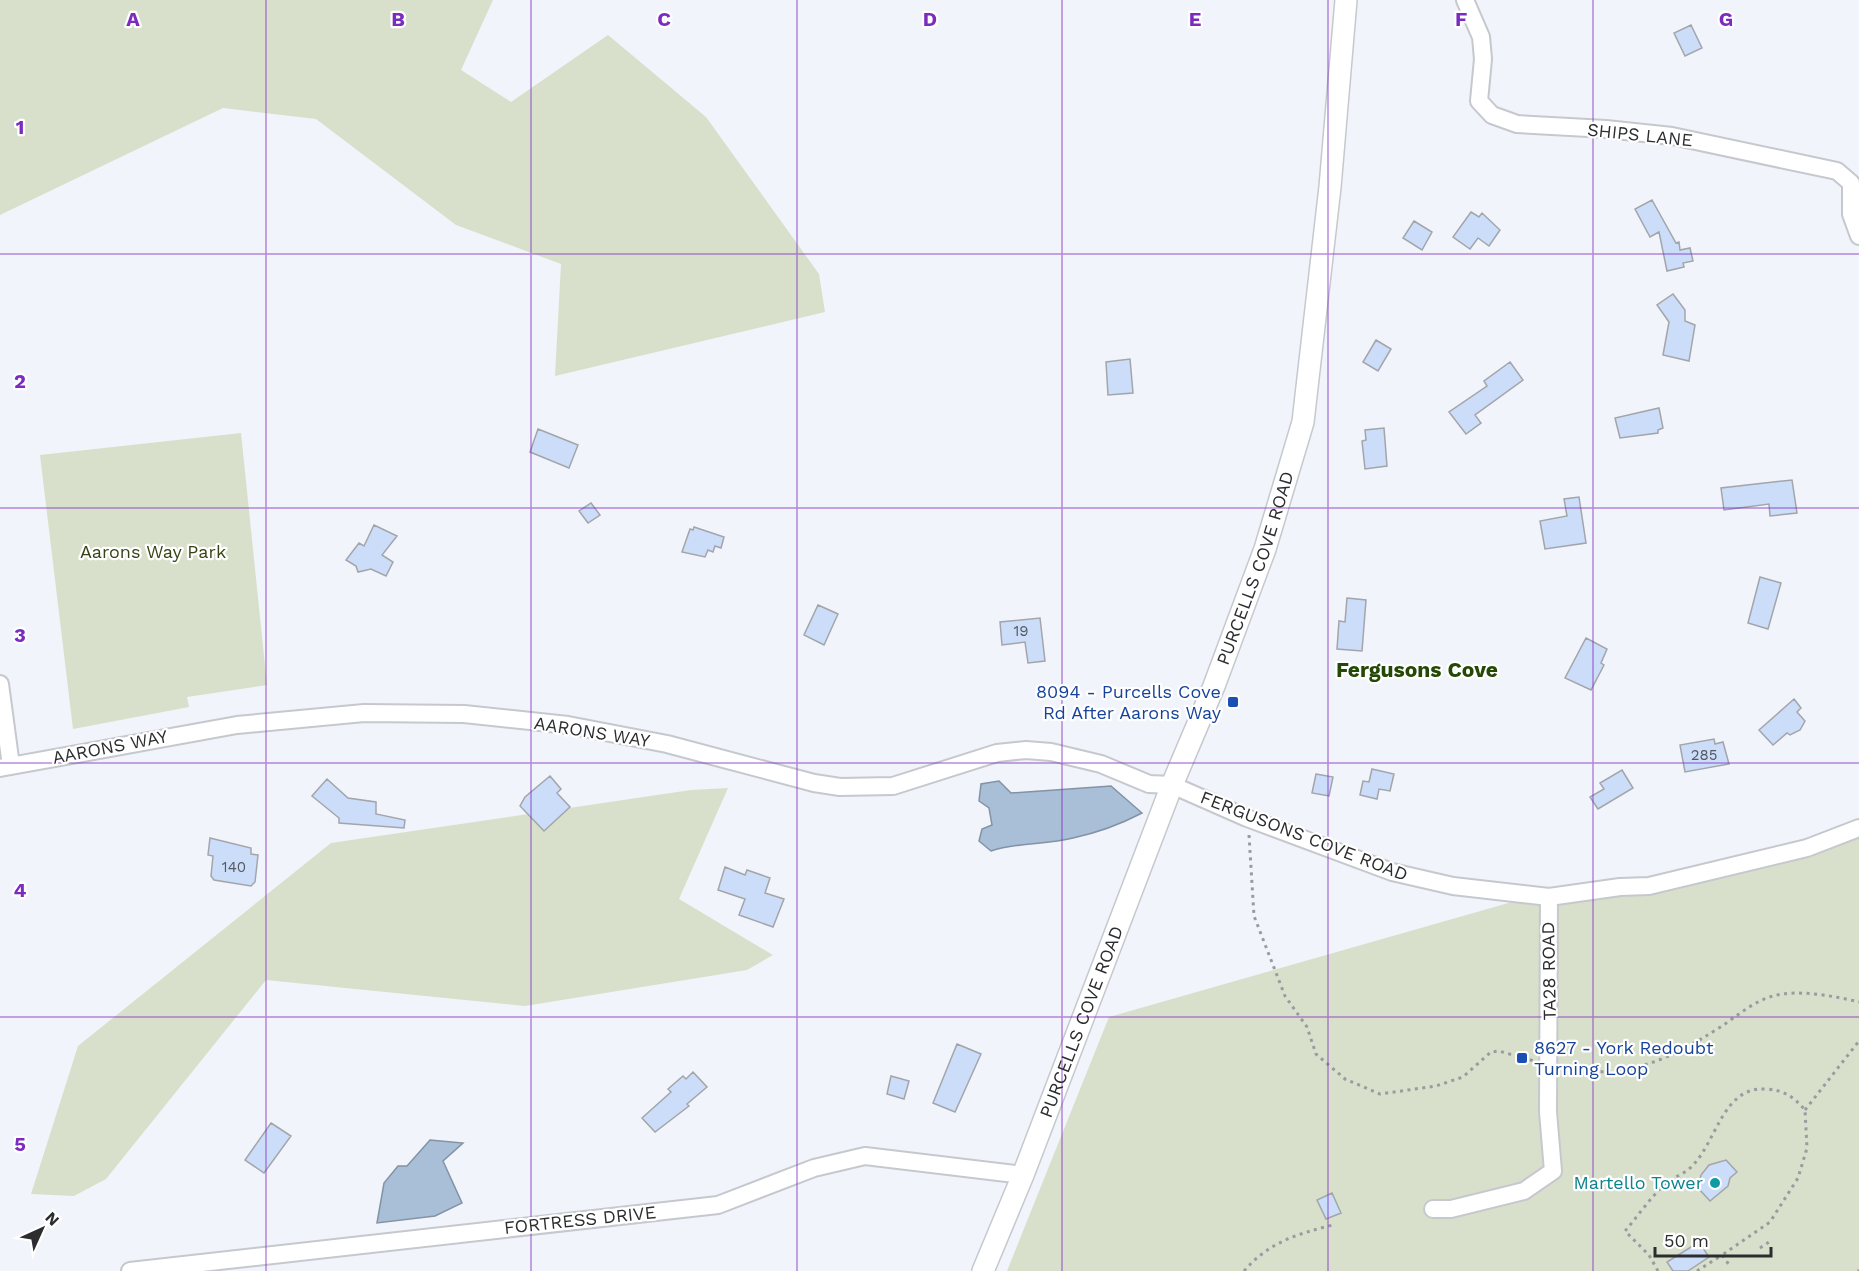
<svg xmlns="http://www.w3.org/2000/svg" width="1859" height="1271" font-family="'Work Sans',sans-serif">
<rect width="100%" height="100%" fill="#f1f4fa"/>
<path fill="#d8e0cb" d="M0,0H493L461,70L511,102L608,35L706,117L819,274L825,312L555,376L561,264L456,225L316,119L223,108L0,215Z
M241,433L267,685L187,697L189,707L73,729L40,455Z
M728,788L679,899L773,955L747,970L525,1006L266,980L106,1179L74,1196L31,1194L78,1046L331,843L691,790Z
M1859,828V1271H1007L1109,1017L1554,890L1585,882L1650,877Z"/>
<path fill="#a8bfd7" stroke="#8393a5" stroke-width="1.5" d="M999,781L1011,793L1111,786L1142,813C1121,824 1096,833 1073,838C1045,845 1018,842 991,851L979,841L982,829L992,825L989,808L979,801L981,784Z
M430,1140L463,1143L443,1161L462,1203L435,1216L377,1223L384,1183L398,1166H407Z"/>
<path fill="#ccddf9" stroke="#a2a5aa" stroke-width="1.5" d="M1691,25L1702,48L1685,56L1674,33Z
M1652,200L1676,243L1679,242L1680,250L1690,248L1693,261L1683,263L1684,267L1667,271L1659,232L1650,237L1635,209Z
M1471,212L1479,217L1482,213L1500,230L1489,246L1478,238L1470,249L1453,237Z
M1414,221L1432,232L1422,250L1403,238Z
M1673,294L1685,310V321L1695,325L1689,361L1663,355L1669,322L1657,305Z
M1376,340L1391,349L1378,371L1363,362Z
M1130,359L1133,393L1108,395L1106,362Z
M1510,362L1523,380L1475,415L1481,423L1466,434L1449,412L1487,386L1484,381Z
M1659,408L1663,428L1658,430V433L1620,438L1615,418Z
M1384,428L1387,466L1365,469L1362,441L1366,440L1365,430Z
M538,429L578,445L569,468L530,452Z
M1792,480L1797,513L1770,516L1769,504L1724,510L1721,488Z
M1579,497L1586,543L1545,549L1540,521L1567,516L1564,499Z
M591,503L600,515L588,523L579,511Z
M374,525L397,536L382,555L393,562L386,576L371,569L358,572L356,566L346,560L359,543L364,546Z
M694,527L724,537L721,548L715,546L713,552L708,550L705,557L682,552L690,529L693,530Z
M1760,577L1781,583L1768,629L1748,623Z
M1347,598L1366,600L1362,651L1337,649L1339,621L1345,622Z
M818,605L838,614L824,645L804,635Z
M1040,618L1045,661L1028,663L1025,642L1002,645L1000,622Z
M1586,638L1607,649L1601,663L1604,665L1591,690L1565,678Z
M1794,699L1801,708L1797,712L1805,721L1800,730L1790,735L1787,733L1773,745L1759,730Z
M1714,739L1715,744L1723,742L1729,764L1685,772L1680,745Z
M1372,769L1394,774L1390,791L1379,789L1377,799L1360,795L1363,781L1369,782Z
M1622,770L1633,788L1598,809L1590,797L1604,789L1600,783Z
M1316,774L1333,777L1329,796L1312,793Z
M550,776L561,789L557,793L570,807L544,831L520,806L525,797Z
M327,779L348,798L376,802V814L405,820L404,828L339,823V818L312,796Z
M210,838L251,848V854L258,855L255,882L251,886L214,880L211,876L213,856L208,855Z
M725,867L745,875L747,870L770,878L765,893L784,899L773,927L739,915L745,899L718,890Z
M957,1044L981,1054L955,1112L933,1103Z
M693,1072L707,1087L687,1104L689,1106L655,1132L642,1118L671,1092L668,1089L683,1076L686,1079Z
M891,1076L909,1081L904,1099L887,1094Z
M271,1123L291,1136L264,1173L245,1160Z
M1726,1160L1737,1172L1730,1178L1728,1186L1710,1201L1698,1188L1701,1175L1709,1165Z
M1332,1193L1341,1213L1326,1219L1317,1200Z
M1699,1242L1709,1257L1688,1271H1673L1667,1262Z"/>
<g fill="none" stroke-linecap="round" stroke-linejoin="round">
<defs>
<path id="minor" d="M1465,0L1481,37L1483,59L1479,101L1492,115L1517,124L1606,129L1672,136L1837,171L1851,183V214L1859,236
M0,684L11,766
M0,768L237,725L364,713L464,714L568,725L667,744L814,783L840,787L893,786L997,753L1026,750L1051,752L1101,764L1149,784L1172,785L1247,818L1392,872L1453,886L1549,897L1620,887L1649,886L1807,848L1859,828
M1433,1209H1451L1524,1191L1553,1171L1548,1112L1549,897
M130,1271L718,1205L814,1168L865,1156L1023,1175"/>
<g id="major">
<path id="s1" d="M983,1271L1023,1175L1172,785L1214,686L1265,549L1303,422L1330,187L1346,0"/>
</g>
</defs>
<use href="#minor" stroke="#c5c9ce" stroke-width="20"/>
<use href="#major" stroke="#c5c9ce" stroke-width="24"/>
<path stroke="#999b9f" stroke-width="3" stroke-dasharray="3 4.5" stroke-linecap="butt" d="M1249,835L1254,916L1285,996L1307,1027L1316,1054L1345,1079L1380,1094L1436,1086L1463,1077L1491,1052L1499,1051L1534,1061
M1563,1070C1629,1078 1668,1061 1722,1026C1737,1016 1754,1001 1773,996C1798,989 1834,996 1859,1002
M1805,1110L1859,1041
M1760,1248L1769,1242
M1244,1271C1269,1242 1297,1234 1333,1225
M1658,1271L1649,1255L1625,1231C1638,1216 1650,1198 1664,1185C1673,1177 1686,1174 1694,1164C1717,1139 1724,1086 1766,1089C1784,1090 1794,1097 1805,1110L1807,1148L1798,1178L1770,1222L1722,1255
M1697,1271L1722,1255L1730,1266
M1858,1271L1859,1270"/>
<use href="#minor" stroke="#fff" stroke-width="16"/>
<use href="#major" stroke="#fff" stroke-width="21"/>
</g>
<path fill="none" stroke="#7b2cbf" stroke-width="1.5" stroke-opacity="0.55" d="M266,0V1271M531,0V1271M797,0V1271M1062,0V1271M1328,0V1271M1593,0V1271M0,254H1859M0,508H1859M0,763H1859M0,1017H1859"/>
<g fill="#1a4fb4" stroke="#fff" stroke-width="2">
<rect x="1227" y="696" width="12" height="12" rx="3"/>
<rect x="1516" y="1052" width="12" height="12" rx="3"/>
</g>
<circle fill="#0f9aa8" stroke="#fff" stroke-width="2" cx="1715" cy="1183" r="6"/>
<g text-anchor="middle" stroke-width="4.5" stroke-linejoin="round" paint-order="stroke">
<g font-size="15" fill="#545962">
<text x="1021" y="636">19</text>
<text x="1704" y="760">285</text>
<text x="234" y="872">140</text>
</g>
<g font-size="18" fill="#2c2d2f" stroke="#fff">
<text transform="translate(1640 135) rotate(6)" y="6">SHIPS LANE</text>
<text dy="6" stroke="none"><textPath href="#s1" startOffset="754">PURCELLS COVE ROAD</textPath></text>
<text transform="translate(592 732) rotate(9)" y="6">AARONS WAY</text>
<text transform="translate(110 747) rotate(-11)" y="6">AARONS WAY</text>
<text transform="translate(1304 836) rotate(21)" y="6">FERGUSONS COVE ROAD</text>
<text transform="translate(1549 971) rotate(-91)" y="6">TA28 ROAD</text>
<text dy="6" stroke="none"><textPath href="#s1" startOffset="268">PURCELLS COVE ROAD</textPath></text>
<text transform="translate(580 1220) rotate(-6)" y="6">FORTRESS DRIVE</text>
</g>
<g font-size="18" fill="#364414" stroke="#fff">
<text x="153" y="558">Aarons Way Park</text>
</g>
<g font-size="18" fill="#164399" stroke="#fff" text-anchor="end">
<text x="1221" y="698">8094 - Purcells Cove<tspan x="1221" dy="21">Rd After Aarons Way</tspan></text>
<text x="1534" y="1054" text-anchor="start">8627 - York Redoubt<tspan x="1534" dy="21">Turning Loop</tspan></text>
</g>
<g font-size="18" fill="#0d838f" stroke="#fff" text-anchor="end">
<text x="1703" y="1189">Martello Tower</text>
</g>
<g font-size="21" font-weight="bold" fill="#244805" stroke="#fff">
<text x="1417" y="677">Fergusons Cove</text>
</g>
</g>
<g font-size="20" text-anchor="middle" font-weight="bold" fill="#7b2cbf" stroke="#fff" stroke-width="4.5" stroke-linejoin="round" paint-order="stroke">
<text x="133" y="26">A</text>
<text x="398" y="26">B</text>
<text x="664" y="26">C</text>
<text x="930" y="26">D</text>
<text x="1195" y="26">E</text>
<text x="1461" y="26">F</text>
<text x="1726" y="26">G</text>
<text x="20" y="134">1</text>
<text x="20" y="388">2</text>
<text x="20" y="642">3</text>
<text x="20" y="897">4</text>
<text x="20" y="1151">5</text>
</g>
<g transform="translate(42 1229) rotate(45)" stroke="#ffffff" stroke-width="4.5" paint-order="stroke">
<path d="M0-4.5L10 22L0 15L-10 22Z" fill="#2c2d2f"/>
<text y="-9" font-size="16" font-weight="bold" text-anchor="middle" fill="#2c2d2f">N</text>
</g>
<path d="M1655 1247v9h116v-9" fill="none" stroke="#2c2d2f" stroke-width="3"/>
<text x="1664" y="1247" font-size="18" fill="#2c2d2f" stroke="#ffffff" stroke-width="4.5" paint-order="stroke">50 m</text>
</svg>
